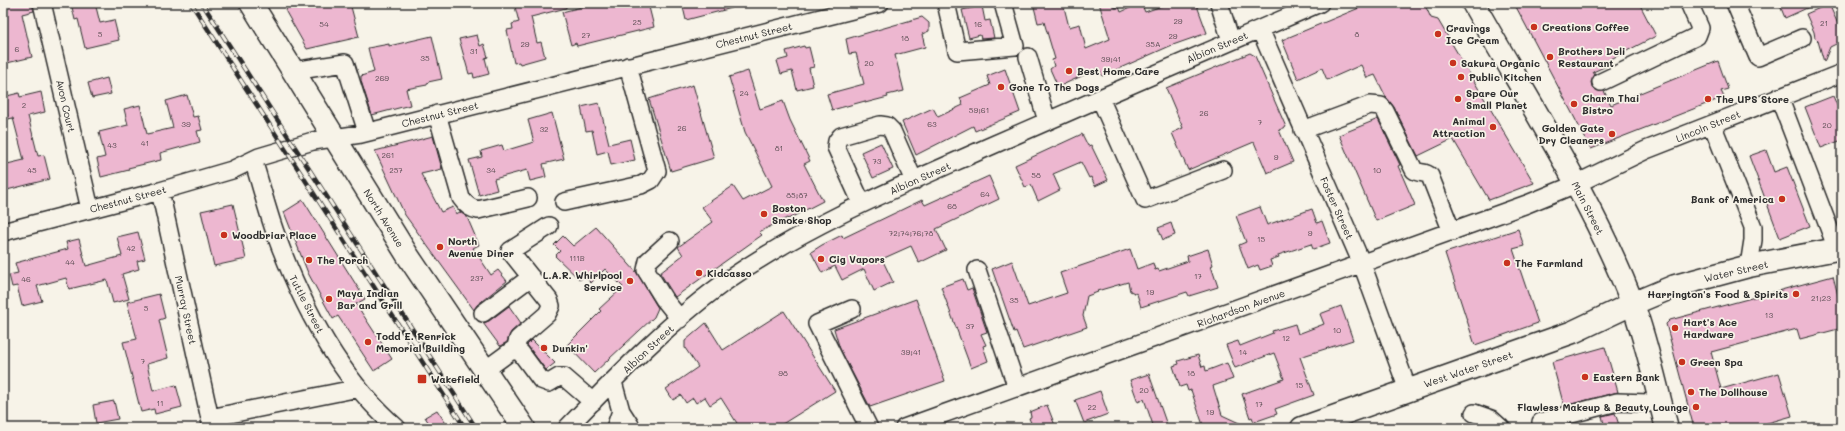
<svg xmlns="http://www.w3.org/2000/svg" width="1845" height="431" font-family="Mali,sans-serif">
<rect width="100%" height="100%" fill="#f7f3e8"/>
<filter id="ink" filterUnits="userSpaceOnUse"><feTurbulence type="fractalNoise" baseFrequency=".025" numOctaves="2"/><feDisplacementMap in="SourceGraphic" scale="8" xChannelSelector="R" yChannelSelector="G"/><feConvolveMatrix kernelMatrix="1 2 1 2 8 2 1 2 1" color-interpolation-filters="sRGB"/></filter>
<g filter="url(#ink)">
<path fill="#edb7d0" stroke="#2b2b2b" d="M3,3H32L34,11L22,14L32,57L7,63L6,58L3,59Z
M71,3H95L100,23L114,20L119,40L85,48L78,19L75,20Z
M287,3H350L359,37L307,49L286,12Z
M514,3H566V8L531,17L537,43L541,42L545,57L520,64L519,62L514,63L507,30L513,29L512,24L519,22Z
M597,3H648L654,27L577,46L576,43L571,45L562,12Z
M682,3H732V8L686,20Z
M1033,3H1063L1069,27L1080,24L1086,49L1110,39L1099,3H1114L1115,8L1119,7L1121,12L1141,3L1145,12L1170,3H1196L1207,33L1170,46L1102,76L1099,68L1058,87L1050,69L1054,66L1052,60L1055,59L1044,22L1038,23Z
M1371,3H1424L1431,18L1438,20L1534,183L1489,200L1453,139L1418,156L1394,107L1386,97L1375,75L1367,78L1361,65L1327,80L1322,68L1298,79L1282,40Z
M1514,3H1639L1656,36L1609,60L1611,64L1593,72L1595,75L1591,82L1592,87L1596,90L1604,91L1611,105L1718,61L1728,89L1721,91L1724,97L1591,149Z
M1779,3H1818L1785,18Z
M1829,4L1842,33V41L1830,47L1824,62L1818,41L1815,38L1814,32L1806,14Z
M982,6L985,21L990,20L994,38L981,39L980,35L969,38L962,10Z
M922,17L929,23V31L922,34L925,47L895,55L904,91L887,95L888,97L865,103V101L832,110L827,94L864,84L856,53L849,54L846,39Z
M477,35L480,46L484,44L488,57L485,58L489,74L474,78L473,73L469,74L459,39Z
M432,36L442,79L428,82L427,85L406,89L410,105L372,115L361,81V76L374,72L368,48L389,44V46Z
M804,46L805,48L809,47L814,67L809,68L813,86L797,90L792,71L781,74L777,61L788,58L786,51Z
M1250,53L1255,56L1286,127L1279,130L1293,162L1267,173L1254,142L1188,170L1172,133L1183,128L1166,88Z
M1005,69L1020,112L975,131L973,126L916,155L902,122L933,108L938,117L963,105L960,98L990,85L987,76Z
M748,71L760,109L783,101L790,120L810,161L804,164L823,201L788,219L787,218L759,232L762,235L675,297L660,273L683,255L678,247L713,222L702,207L733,186L743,201L772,186L745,132L729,77Z
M107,78L111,94L92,98L88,83Z
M693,85L714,158L671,171L649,99Z
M41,92L45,112L28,116L38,156L44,155L50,179L3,191V165L24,160L13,118L8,119L3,97L19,93L20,97Z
M187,95L193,117L198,116L202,130L197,131L200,142L160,153L161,160L128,168L129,170L101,177L97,159L105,157L99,132L128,125L124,109L140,105L147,134L173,128L166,101Z
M1833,96L1839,110L1842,109V140L1821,148L1805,107Z
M599,103L609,144L630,139L635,160L611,165L608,151L597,154L592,130L586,131L581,107Z
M552,113L564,159L543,164L546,177L530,181L527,170L494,179L497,190L479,195L469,160L482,157L481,151L502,145L504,151L534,142L528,120Z
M1378,119L1400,165L1398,166L1415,205L1376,221L1339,135Z
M1082,134L1088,146L1091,145L1108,180L1095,186L1091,177L1089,178L1081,162L1053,174L1060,190L1038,201L1031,185L1025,187L1015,165Z
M433,136L442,169L421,174L441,212L453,207L456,214L460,212L467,217L479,245L473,248L491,275L498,270L507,281L477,305L474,310L405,215L375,151Z
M881,143L893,169L873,178L861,152Z
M1766,150L1774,172L1787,167L1810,226L1780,238L1749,156Z
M989,176L999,199L936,229L946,250L919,263L911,246L882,259L893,282L874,291L864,269L842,280L835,266L822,273L811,252L822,245L842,235L843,238L922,200L925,205Z
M303,200L365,299L356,304L392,359L374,371L338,316L333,319L308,273L284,212Z
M233,204L246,259L214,266L201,211Z
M1260,207L1267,225L1312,209L1317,223L1322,221L1330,243L1313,249L1311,244L1278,255L1279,257L1270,260L1272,266L1260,270L1258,265L1248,269L1239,245L1246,242L1236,216Z
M1171,223L1175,235L1163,240L1158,228Z
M596,227L637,273L658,308L654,317L594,373L567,345L601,311L599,309L623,287L605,269L591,283L584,276L580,280L555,256L560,251L554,245L563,236L573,246Z
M1518,229L1524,246L1513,249L1538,323L1475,345L1445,253Z
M138,232L145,259L137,261L139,269L122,274L129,299L113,303L107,280L69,289L66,278L37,286L42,301L22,306L17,286L12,287L9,275L18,273L15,263L68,249L66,242L79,239L86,266L122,256L117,237Z
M1130,249L1137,269L1153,263L1155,270L1158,269L1159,271L1188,261L1187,256L1208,249L1213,265L1211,266L1218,287L1189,296L1187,292L1141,307L1137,294L1130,291L1128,282L1097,291L1098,292L1087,296L1083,316L1087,327L1023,349L1016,331L1014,332L992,269L1012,261L1028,306L1067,293L1060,273Z
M1833,276L1842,311V328L1800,339L1797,329L1711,352L1721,389L1779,373L1792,416L1750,428H1694L1666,324L1670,320Z
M963,279L967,290L972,288L987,332L981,334L986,345L983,346L988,361L971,368L941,287Z
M159,294L165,318L159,320L168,358L147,364L153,391L176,385L182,407L155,414L154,409L141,412L123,342L137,339L127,302Z
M916,299L945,381L870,407L840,349L834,329Z
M509,306L521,323L511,332L507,342L500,346L483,323L489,321Z
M1341,306L1353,340L1300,357L1314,395L1275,409L1277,414L1254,422L1252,417L1250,418L1242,394L1284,379L1274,353L1235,368L1226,345L1238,341L1240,346L1273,333L1272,331L1295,324L1298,334L1324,324L1320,314Z
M784,311L835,391L776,428H740L721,398L710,405L705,397L696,403L693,398L686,403L681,395L673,400L666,389L698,367L685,348V341L706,323L723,350Z
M532,340L555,363L546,370L527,345Z
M1605,347L1618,392L1564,406L1552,362Z
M1198,355L1202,367L1205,366L1206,371L1227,363L1233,379L1213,386L1222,415L1250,428H1204L1191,390L1188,391L1186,385L1180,387L1173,366L1179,364L1178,361Z
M1149,374L1168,428H1154L1144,399L1138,402L1130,380Z
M1100,391L1108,414L1084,423L1075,400Z
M114,401L118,419L96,423L93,405Z
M1047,405L1056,428H1033L1029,418L1031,417L1030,412Z
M437,410L449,428H432L425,417Z
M1615,413L1620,428H1605L1602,416Z"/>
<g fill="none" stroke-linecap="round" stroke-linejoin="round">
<defs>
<path id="minor" d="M42,3L90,209
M946,3L957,51L1015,46L1003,3
M1219,3L1231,41
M1735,3L1758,57L1802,38
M1260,29L1362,264L1408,390
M1028,57L1047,121
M293,71L345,63L367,132
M1601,82L1697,36L1700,28L1689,3
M1779,97L1837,249
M1100,98L1145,200L1223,170
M437,114L461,198C465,204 471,209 478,210L528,198
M1712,124L1753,227V240L1749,266
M1303,130L1370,105L1381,106L1385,111L1414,170C1419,174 1425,171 1430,176L1452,232
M253,160C261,185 267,210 276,235C302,306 339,378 397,428
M160,191L212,428
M564,202L641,185L651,180L657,171L628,66
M862,204L836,147L837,141L841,136L880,125L887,126L892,131L914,181
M3,232L160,191L232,170L259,157L313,141L361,134L880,3
M670,241L648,261L646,270L664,299L680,319
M977,270L1017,388
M852,309L817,324L869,428
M483,313L531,277
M515,350L518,339L547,314L551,306L549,300L510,251L549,226
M485,370L511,351L517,350L521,353L541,380L549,383L559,377H564L593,402
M613,382L621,411L615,428
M621,411L632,428
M1474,413L1491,419L1501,428
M210,418L359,388
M1541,422L1617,402L1649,403
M567,428C617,376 673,318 732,277C811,223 899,187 986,148C1097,99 1209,51 1320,3
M904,428L1527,204L1576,184L1646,150L1842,73"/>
<path id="major" d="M251,3L408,256L524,428
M1473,3C1528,101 1591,197 1632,302C1647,342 1656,387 1667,428
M1302,428L1573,332L1632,304L1675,286L1749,266L1842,248"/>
</defs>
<use href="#minor" stroke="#2b2b2b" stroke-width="20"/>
<use href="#major" stroke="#2b2b2b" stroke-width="25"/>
<use href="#minor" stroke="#f7f3e8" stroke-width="17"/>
<use href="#major" stroke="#f7f3e8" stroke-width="22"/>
<defs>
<path id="rail" d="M191,3L465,428
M202,3L476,428"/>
</defs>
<use href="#rail" stroke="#2b2b2b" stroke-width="4.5"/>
<use href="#rail" stroke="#f7f3e8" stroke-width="3" stroke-dasharray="9" stroke-linecap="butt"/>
</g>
</g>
<g fill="#c8321e" stroke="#f7f3e8" stroke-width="1.5">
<circle cx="1534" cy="27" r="4"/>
<circle cx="1438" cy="34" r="4"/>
<circle cx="1550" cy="57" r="4"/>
<circle cx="1453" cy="63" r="4"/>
<circle cx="1069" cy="71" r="4"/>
<circle cx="1461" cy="77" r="4"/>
<circle cx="1001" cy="87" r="4"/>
<circle cx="1458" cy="99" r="4"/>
<circle cx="1708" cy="99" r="4"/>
<circle cx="1574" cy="104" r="4"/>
<circle cx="1493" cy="127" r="4"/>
<circle cx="1612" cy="134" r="4"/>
<circle cx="1782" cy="199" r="4"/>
<circle cx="764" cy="214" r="4"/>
<circle cx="224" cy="235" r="4"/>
<circle cx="440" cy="247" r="4"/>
<circle cx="821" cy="259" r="4"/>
<circle cx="309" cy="260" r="4"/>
<circle cx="1507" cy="263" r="4"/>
<circle cx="699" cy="273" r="4"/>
<circle cx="630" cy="281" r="4"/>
<circle cx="1796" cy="294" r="4"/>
<circle cx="329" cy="299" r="4"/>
<circle cx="1675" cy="328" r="4"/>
<circle cx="368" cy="342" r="4"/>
<circle cx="544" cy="348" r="4"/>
<circle cx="1682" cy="362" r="4"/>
<circle cx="1585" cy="377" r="4"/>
<rect x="417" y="374" width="10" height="10" rx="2"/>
<circle cx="1691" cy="392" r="4"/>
<circle cx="1696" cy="407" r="4"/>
</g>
<g text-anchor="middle" stroke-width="3.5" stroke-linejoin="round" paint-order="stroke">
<g font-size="8" fill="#5c4e54">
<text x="1178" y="24">29</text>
<text x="637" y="25">25</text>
<text x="1824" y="26">21</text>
<text x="324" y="27">54</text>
<text x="978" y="27">16</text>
<text x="100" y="37">5</text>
<text x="1357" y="37">8</text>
<text x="586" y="38">27</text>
<text x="1173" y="39">29</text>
<text x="905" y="41">18</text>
<text x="525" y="47">29</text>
<text x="1153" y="47">35A</text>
<text x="17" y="52">6</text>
<text x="474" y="54">31</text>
<text x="425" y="61">35</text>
<text x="1111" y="62">39;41</text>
<text x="869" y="66">20</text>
<text x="382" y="81">269</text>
<text x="744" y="96">24</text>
<text x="24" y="108">2</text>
<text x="979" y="113">59;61</text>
<text x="1204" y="116">26</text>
<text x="1260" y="125">7</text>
<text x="186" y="127">39</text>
<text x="932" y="127">63</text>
<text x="1827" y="128">20</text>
<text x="682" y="131">26</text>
<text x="544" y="132">32</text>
<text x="145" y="146">41</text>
<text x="112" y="148">43</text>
<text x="779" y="151">81</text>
<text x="388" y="158">261</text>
<text x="1276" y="160">9</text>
<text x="877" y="164">73</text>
<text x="32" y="173">45</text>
<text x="396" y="173">257</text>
<text x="491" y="173">34</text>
<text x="1377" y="173">10</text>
<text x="1036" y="178">58</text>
<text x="985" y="197">64</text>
<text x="797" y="198">85;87</text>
<text x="952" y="209">68</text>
<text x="911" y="236">72;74;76;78</text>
<text x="1310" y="236">9</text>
<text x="1261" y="242">15</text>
<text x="131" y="251">42</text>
<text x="577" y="261">111B</text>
<text x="70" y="265">44</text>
<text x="1198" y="279">17</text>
<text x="477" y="281">237</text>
<text x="26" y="282">46</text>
<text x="1150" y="295">19</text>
<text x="1821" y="301">21;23</text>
<text x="1014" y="303">35</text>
<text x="146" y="311">5</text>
<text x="1769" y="318">13</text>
<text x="970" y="329">37</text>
<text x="1337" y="333">10</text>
<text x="1286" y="341">12</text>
<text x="911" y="355">39;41</text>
<text x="1243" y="355">14</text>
<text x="143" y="364">7</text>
<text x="783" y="376">98</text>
<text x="1191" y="376">18</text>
<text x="1299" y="388">15</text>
<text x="1144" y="393">20</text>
<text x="160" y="406">11</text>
<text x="1259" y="407">17</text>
<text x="1092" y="410">22</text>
<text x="1210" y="415">19</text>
</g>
<g font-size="10" font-weight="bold" fill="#2b2b2b" stroke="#f7f3e8" text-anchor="start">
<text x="1542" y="31">Creations Coffee</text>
<text x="1446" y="32">Cravings<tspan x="1446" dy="12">Ice Cream</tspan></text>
<text x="1558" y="55">Brothers Deli<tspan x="1558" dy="12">Restaurant</tspan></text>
<text x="1461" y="67">Sakura Organic</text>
<text x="1077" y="75">Best Home Care</text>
<text x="1469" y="81">Public Kitchen</text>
<text x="1009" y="91">Gone To The Dogs</text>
<text x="1466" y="97">Spare Our<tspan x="1466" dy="12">Small Planet</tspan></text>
<text x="1582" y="102">Charm Thai<tspan x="1582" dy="12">Bistro</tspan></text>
<text x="1716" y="103">The UPS Store</text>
<text x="1485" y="125" text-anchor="end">Animal<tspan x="1485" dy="12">Attraction</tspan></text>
<text x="1604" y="132" text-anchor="end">Golden Gate<tspan x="1604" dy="12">Dry Cleaners</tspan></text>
<text x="1774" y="203" text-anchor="end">Bank of America</text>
<text x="772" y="212">Boston<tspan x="772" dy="12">Smoke Shop</tspan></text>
<text x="232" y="239">Woodbriar Place</text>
<text x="448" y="245">North<tspan x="448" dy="12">Avenue Diner</tspan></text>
<text x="829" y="263">Cig Vapors</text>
<text x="317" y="264">The Porch</text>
<text x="1515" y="267">The Farmland</text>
<text x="707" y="277">Kidcasso</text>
<text x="622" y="279" text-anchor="end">L.A.R. Whirlpool<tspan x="622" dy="12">Service</tspan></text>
<text x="337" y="297">Maya Indian<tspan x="337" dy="12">Bar and Grill</tspan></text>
<text x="1788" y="298" text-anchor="end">Harrington's Food &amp; Spirits</text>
<text x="1683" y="326">Hart's Ace<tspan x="1683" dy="12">Hardware</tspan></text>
<text x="376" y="340">Todd E. Renrick<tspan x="376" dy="12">Memorial Building</tspan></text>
<text x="552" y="352">Dunkin'</text>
<text x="1690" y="366">Green Spa</text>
<text x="1593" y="381">Eastern Bank</text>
<text x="431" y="383">Wakefield</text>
<text x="1699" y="396">The Dollhouse</text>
<text x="1688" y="411" text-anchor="end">Flawless Makeup &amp; Beauty Lounge</text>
</g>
<g font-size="10" fill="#2b2b2b" stroke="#f7f3e8">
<text transform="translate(754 35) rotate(-14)" y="4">Chestnut Street</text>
<text transform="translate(1217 47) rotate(-23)" y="4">Albion Street</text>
<text transform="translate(66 106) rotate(77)" y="4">Avon Court</text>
<text transform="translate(440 114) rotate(-14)" y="4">Chestnut Street</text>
<text transform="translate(1708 126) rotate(-22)" y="4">Lincoln Street</text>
<text transform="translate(920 178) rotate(-24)" y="4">Albion Street</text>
<text transform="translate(128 199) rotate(-15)" y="4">Chestnut Street</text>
<text transform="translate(1337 208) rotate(66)" y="4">Foster Street</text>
<text transform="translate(1588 208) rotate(63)" y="4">Main Street</text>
<text transform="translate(384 218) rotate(58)" y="4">North Avenue</text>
<text transform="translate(1736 271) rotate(-13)" y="4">Water Street</text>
<text transform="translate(307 304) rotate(63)" y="4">Tuttle Street</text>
<text transform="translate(1241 308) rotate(-20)" y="4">Richardson Avenue</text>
<text transform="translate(186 310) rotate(78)" y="4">Murray Street</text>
<text transform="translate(648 349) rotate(-43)" y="4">Albion Street</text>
<text transform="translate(1468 369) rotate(-19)" y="4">West Water Street</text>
</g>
</g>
<rect width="1845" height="431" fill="none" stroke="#f7f3e8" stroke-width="16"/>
<rect x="8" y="8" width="1829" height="415" fill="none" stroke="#2b2b2b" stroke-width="1.5" filter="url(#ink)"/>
</svg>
